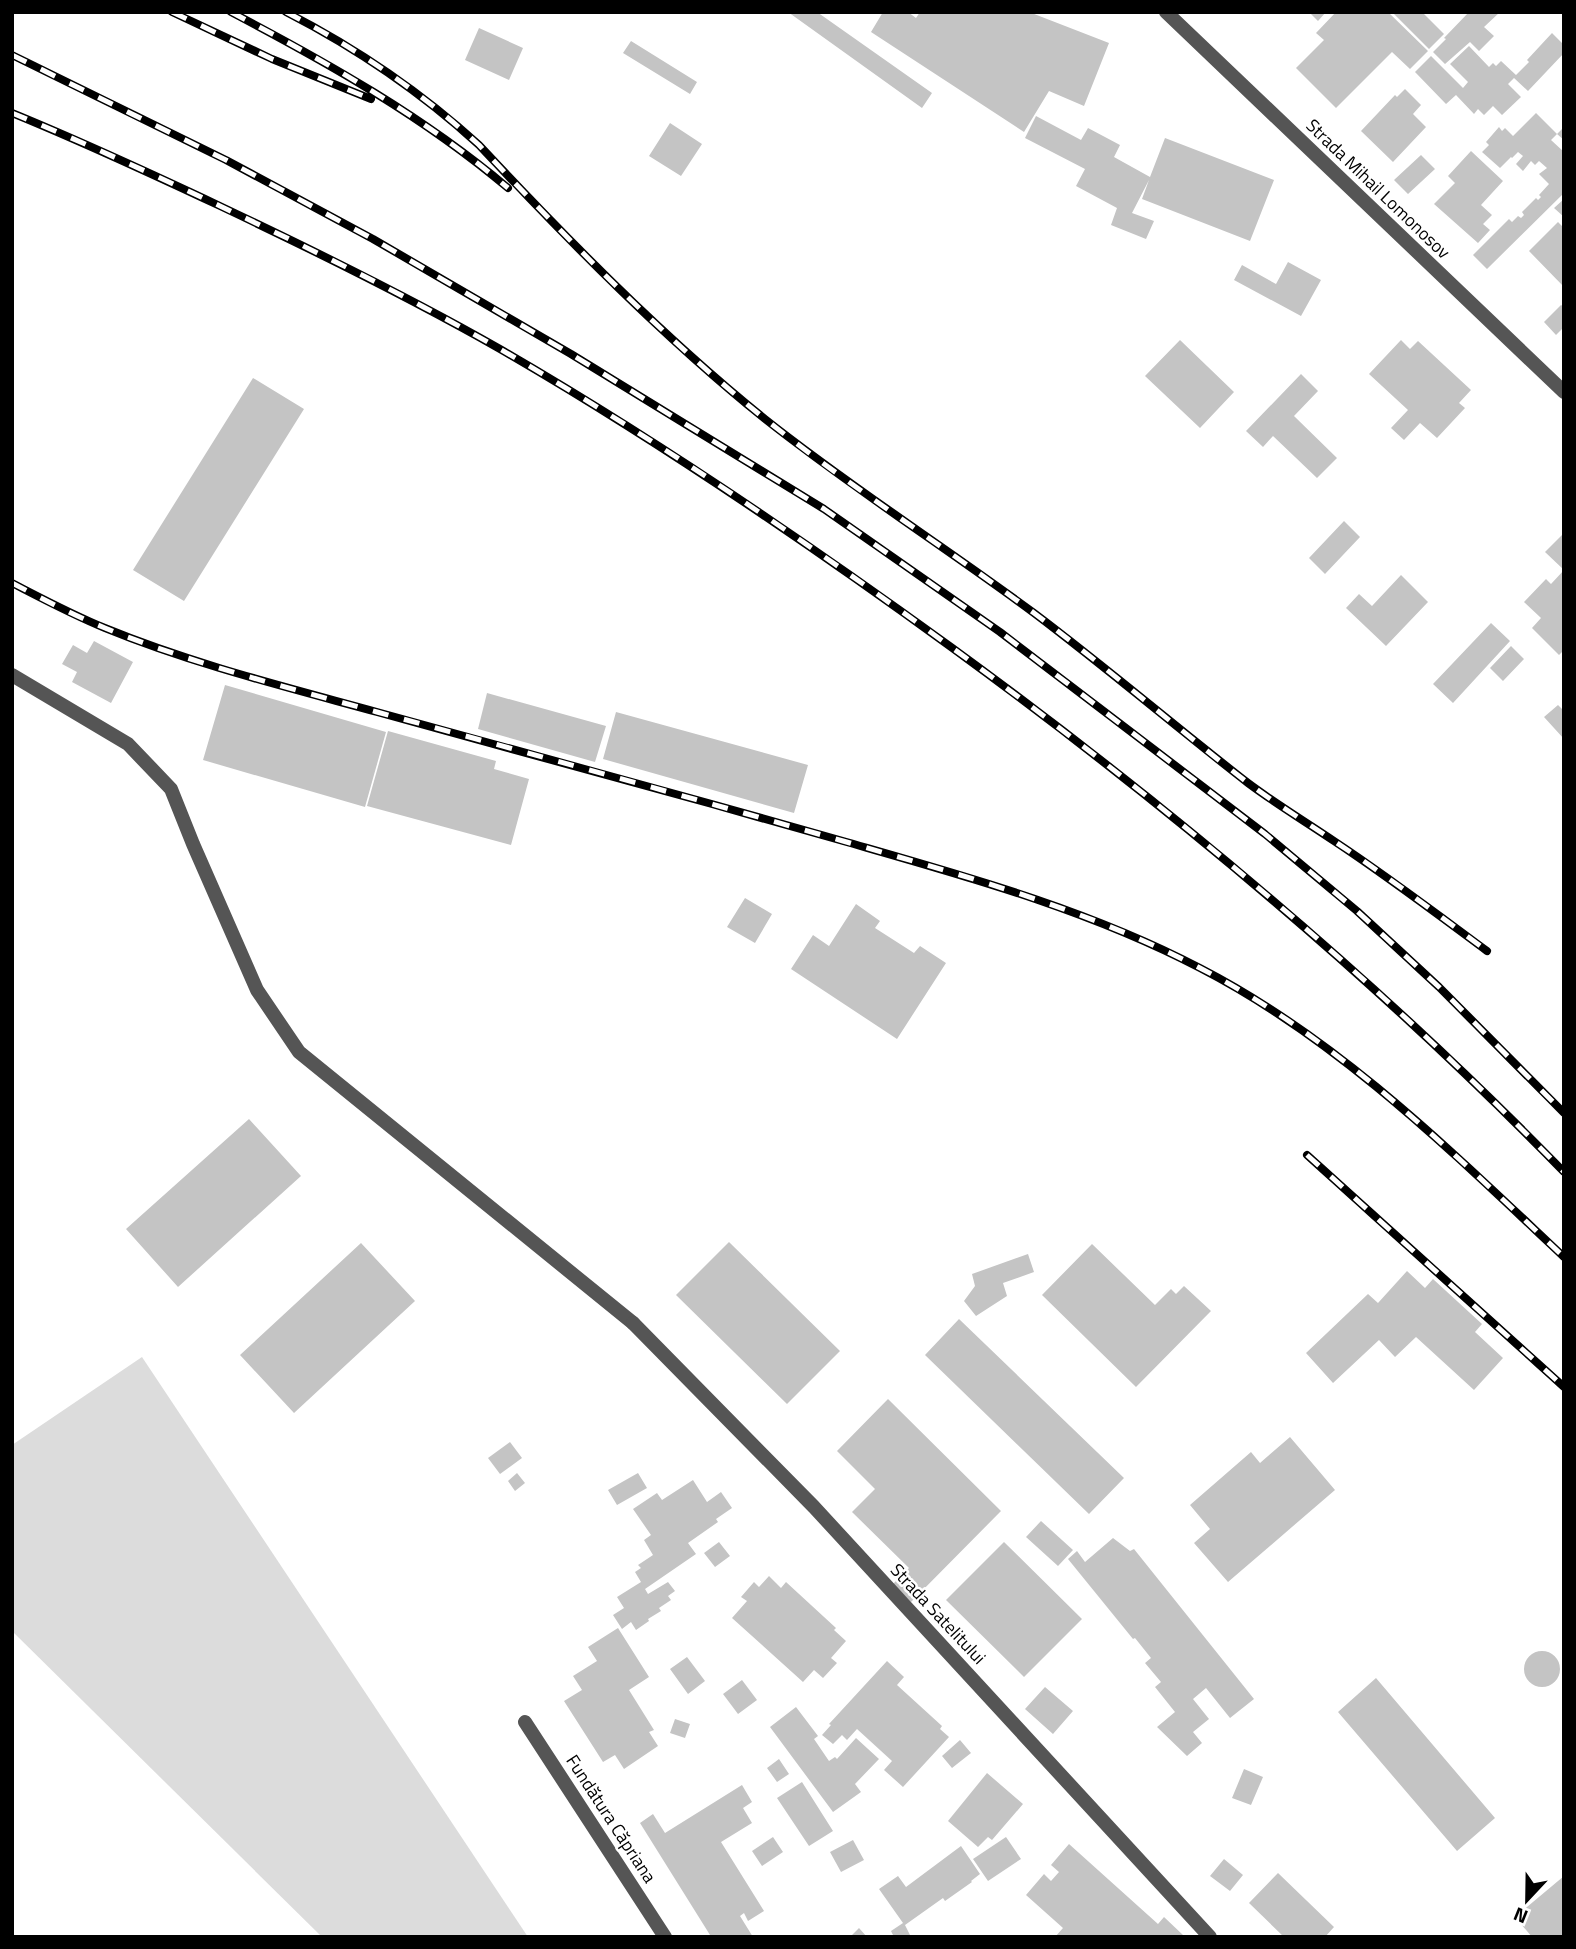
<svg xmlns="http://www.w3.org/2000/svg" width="1576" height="1949" font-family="'Titillium Web',sans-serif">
<rect width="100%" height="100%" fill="#fff"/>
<path fill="#dcdcdc" d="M142,1357L528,1937H322L12,1631V1445Z"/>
<path fill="#c4c4c4" d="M788,12H817L932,93L922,108Z
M883,12H908L916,18L920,12H1029L1109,43L1084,106L1049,91L1024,132L871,32Z
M1309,12H1326L1318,21Z
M1336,12H1388L1428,51L1410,69L1392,52L1336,108L1296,68L1324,40L1316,33Z
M1392,12H1422L1444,34L1429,49Z
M1469,12H1500L1484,27L1494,36L1479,51L1470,42L1445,64L1433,52L1446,39L1444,38Z
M479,28L523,48L509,80L465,60Z
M1552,33L1564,45V53L1528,91L1514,78L1508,84L1521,97L1502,115L1493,106L1484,115L1478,109L1474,114L1456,95L1446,104L1415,72L1431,56L1463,88L1468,82L1450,64L1469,46L1489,67L1493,63L1496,66L1501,61L1516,75L1529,62L1527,60Z
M631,41L697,82L690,94L623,53Z
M1405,89L1421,105L1413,114L1426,127L1393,162L1361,131L1395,95L1397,97Z
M1536,113L1557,134L1564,127V140L1557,134L1551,140L1564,152V193L1487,269L1473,255L1509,219L1512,222L1518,216L1521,218L1524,215L1522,212L1536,198L1538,200L1541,197L1539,195L1549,184L1539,174L1547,168L1539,161L1535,165L1531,161L1523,171L1516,164L1523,156L1518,152L1512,158L1511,157L1500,168L1482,152L1489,145L1486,142L1499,127L1502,131L1505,128L1513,136Z
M1036,116L1081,140L1088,128L1120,145L1114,157L1150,177L1165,138L1274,180L1250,241L1142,199L1149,180L1132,213L1154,221L1146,239L1111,225L1117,208L1076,186L1085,169L1025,138Z
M670,123L702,144L681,176L649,156Z
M1471,151L1503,181L1481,205L1492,215L1483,224L1490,230L1478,243L1434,204L1455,183L1448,176Z
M1421,155L1435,169L1408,194L1394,180Z
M1564,199V217L1554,208Z
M1558,222L1564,228V287L1529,251Z
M1288,262L1321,280L1301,316L1234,280L1242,265L1276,284Z
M1561,305L1564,307V327L1556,335L1544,322Z
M1180,340L1234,392L1200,428L1145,376Z
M1401,340L1410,349L1418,341L1471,390L1459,403L1465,408L1437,438L1420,423L1404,440L1391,428L1408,410L1369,374Z
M1301,374L1318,391L1294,416L1337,458L1317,478L1273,436L1263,447L1246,431Z
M253,378L304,409L184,601L133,570Z
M1344,521L1360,537L1325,574L1309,558Z
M1564,533V570L1545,552Z
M1564,570V650L1559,655L1532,628L1541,618L1524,602L1546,579L1551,584Z
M1401,575L1428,602L1386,646L1346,608L1359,594L1372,606Z
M1491,623L1510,641L1453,703L1433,684Z
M94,641L133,662L111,703L72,682L77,672L62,664L73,645L87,653Z
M1511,646L1524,659L1503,681L1490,668Z
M225,685L386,732L365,807L203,760Z
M487,693L606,726L595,762L478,729Z
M1558,705L1562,709L1564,708V739L1544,717Z
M616,712L808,765L794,813L603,759Z
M388,731L496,761L494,769L529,779L511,845L367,806Z
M745,898L772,914L755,943L727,927Z
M856,904L880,921L875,928L914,953L920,946L946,963L897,1039L791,969L813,935L829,946Z
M249,1119L301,1176L178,1287L126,1229Z
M729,1242L840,1351L787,1404L676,1295Z
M361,1243L415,1301L294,1413L240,1355Z
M1092,1244L1155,1305L1171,1289L1176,1294L1184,1286L1211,1311L1136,1387L1042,1295Z
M1028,1254L1034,1272L1003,1283L1007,1296L976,1316L964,1301L975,1286L972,1274Z
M1407,1271L1425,1288L1433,1279L1482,1324L1475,1332L1503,1358L1474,1390L1416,1337L1395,1357L1379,1340L1333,1383L1306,1353L1368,1294L1378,1303Z
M959,1319L1124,1478L1089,1514L925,1355Z
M888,1399L1001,1511L911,1602L893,1584L909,1568L852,1512L875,1489L837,1451Z
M1290,1437L1335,1490L1228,1582L1194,1543L1210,1529L1190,1505L1251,1452L1260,1463Z
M510,1442L522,1458L500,1474L488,1458Z
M517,1473L525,1483L515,1491L508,1481Z
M638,1473L647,1488L617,1505L608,1490Z
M693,1480L707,1502L721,1492L732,1508L716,1519L718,1522L688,1543L696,1554L645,1589L648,1594L668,1582L675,1591L668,1596L671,1600L659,1608L661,1611L648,1619L649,1621L636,1630L631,1622L622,1629L613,1615L624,1608L617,1597L641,1582L635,1572L641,1568L638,1565L653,1555L644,1540L651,1535L633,1509L657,1493L662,1500Z
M1041,1521L1073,1550L1058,1566L1026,1537Z
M1113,1538L1130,1551L1134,1549L1254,1699L1230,1718L1206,1688L1193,1699L1209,1719L1193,1732L1202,1743L1187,1756L1157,1727L1175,1712L1155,1687L1161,1682L1145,1663L1151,1658L1135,1638L1133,1639L1068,1559L1077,1551L1085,1562Z
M719,1542L730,1556L715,1567L704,1553Z
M1004,1542L1082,1619L1024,1677L946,1600Z
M769,1576L781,1588L786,1582L836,1628L834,1630L846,1641L831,1658L837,1663L823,1678L814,1670L803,1682L732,1618L747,1601L741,1597L754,1582L759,1587Z
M618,1628L649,1677L629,1690L654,1730L649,1732L658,1746L624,1769L615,1755L603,1762L564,1701L582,1690L573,1676L597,1661L588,1647Z
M1524 1669a18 18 0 1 1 36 0a18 18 0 1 1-36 0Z
M687,1657L705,1681L688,1694L670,1669Z
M887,1661L904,1677L897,1685L942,1726L940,1729L949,1737L903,1787L884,1770L892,1761L857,1729L847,1740L842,1735L833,1744L822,1735L831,1725L829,1724Z
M1376,1678L1495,1818L1457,1851L1338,1712Z
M742,1680L757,1700L738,1714L723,1694Z
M1045,1687L1073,1711L1053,1734L1025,1709Z
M796,1707L818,1736L814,1739L829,1761L835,1757L837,1759L856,1738L879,1759L855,1784L861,1792L833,1812L770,1727Z
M675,1719L690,1724L685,1738L670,1733Z
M960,1740L971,1753L952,1768L942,1756Z
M779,1759L789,1774L777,1782L767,1768Z
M1244,1769L1263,1777L1251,1805L1232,1798Z
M987,1773L1023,1804L992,1840L988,1837L978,1847L948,1821Z
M802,1782L833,1831L809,1846L777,1798Z
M742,1785L752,1802L743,1808L752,1823L721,1842L764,1911L748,1921L744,1913L740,1916L753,1937H707L710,1935L640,1823L653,1814L665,1833Z
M773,1837L783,1852L762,1866L752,1851Z
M1006,1837L1021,1859L988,1881L973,1859Z
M853,1840L864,1860L841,1872L830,1852Z
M1069,1844L1158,1924L1164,1917L1183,1935L1181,1937H1055L1063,1928L1026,1895L1044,1874L1051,1881L1059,1872L1051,1865Z
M961,1846L980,1874L971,1881L972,1882L945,1901L943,1898L905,1925L911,1937H894L891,1931L903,1923L879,1889L898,1876L906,1887Z
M1224,1859L1243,1875L1230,1891L1210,1876Z
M1278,1873L1334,1927L1325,1937H1284L1249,1903Z
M1564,1876V1937H1532L1515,1917Z
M859,1928L867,1937H850Z"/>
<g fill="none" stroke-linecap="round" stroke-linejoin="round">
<path stroke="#555" stroke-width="14" d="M12,675L128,744L171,789L193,844L257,990L299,1052L633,1323"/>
<path stroke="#555" stroke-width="14" d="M1166,12L1564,392
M633,1323L814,1507L1210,1937
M525,1722L665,1937"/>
<defs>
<path id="rail" d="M172,12L272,59L371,99
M231,12C328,63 424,117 508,188
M286,12C356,48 421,92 479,145C569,241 662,336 765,419C852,488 945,547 1034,613C1107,668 1176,727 1248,783C1276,804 1306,822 1334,841C1387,876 1437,914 1487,951
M12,55L226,160L373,239L571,354L824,509L1000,632L1265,834L1357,911L1439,987L1564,1113
M12,113C83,142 152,174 220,206C315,251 409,297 500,349C656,439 805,541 951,647C1169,806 1376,979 1564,1172
M12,583C43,599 73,615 105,628C193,664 286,687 377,712C533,754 688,797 843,841C965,876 1087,909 1200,968C1338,1039 1451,1151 1564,1257
M1307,1155L1564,1387"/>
</defs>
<use href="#rail" stroke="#000" stroke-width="8"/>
<use href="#rail" stroke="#fff" stroke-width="5" stroke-dasharray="16" stroke-linecap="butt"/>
</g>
<g text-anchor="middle" stroke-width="5" stroke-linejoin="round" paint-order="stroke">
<g font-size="18" fill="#000" stroke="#fff">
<text transform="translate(1378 189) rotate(44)" y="6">Strada Mihail Lomonosov</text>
<text transform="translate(938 1614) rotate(47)" y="6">Strada Satelitului</text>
<text transform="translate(611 1819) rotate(57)" y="6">Fundătura Căpriana</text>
</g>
</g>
<rect width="1576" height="1949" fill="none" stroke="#000000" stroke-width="28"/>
<g transform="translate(1527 1900) rotate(202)" stroke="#ffffff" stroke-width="5" paint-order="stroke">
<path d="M0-5L12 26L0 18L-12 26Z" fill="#000000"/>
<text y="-10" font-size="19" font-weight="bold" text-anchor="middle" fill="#000000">N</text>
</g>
</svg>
